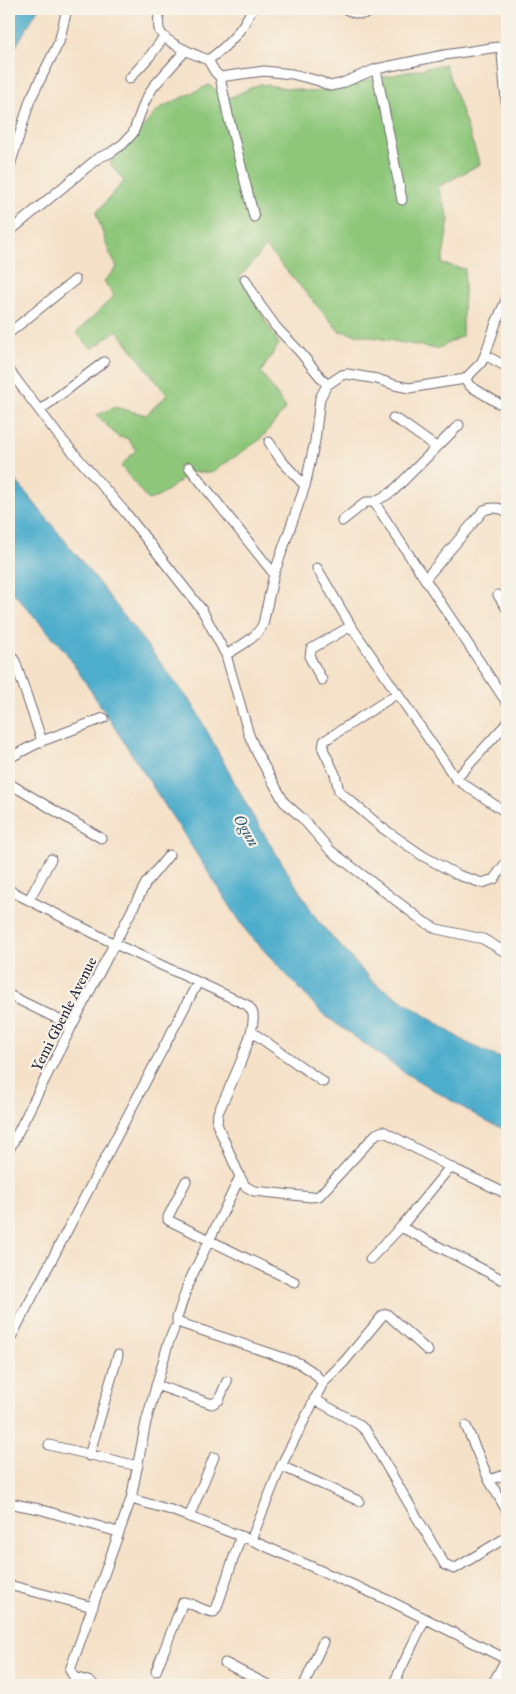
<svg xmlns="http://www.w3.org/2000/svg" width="516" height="1694" font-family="'IM FELL Great Primer',serif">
<rect width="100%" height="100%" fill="#f7f3e8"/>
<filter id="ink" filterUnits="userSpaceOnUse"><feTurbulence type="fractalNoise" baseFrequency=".02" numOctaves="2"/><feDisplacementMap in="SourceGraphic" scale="10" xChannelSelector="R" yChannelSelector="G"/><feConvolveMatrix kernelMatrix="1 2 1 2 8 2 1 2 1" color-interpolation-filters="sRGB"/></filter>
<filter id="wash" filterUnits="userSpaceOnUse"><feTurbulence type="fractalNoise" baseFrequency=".0096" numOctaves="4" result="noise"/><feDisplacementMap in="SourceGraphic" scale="20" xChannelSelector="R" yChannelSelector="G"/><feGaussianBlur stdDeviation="1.12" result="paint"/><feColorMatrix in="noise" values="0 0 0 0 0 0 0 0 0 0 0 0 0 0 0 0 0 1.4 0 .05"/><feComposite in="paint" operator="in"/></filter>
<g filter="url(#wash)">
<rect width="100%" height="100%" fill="#f5e1c8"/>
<path fill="#8ec77a" stroke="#58745a" d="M445,64L480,164L438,187L449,219L442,264L465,269L462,336L437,349L339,331L266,247L240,277L279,344L261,372L286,408L261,439L211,473L192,472L158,497L148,500L121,466L136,450L127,438L118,437L97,415L115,407L146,415L167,395L117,330L92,349L76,333L114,296L104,281L117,267L109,252L96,213L124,181L110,163L160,108L209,85L229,98L260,84L313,92Z"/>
<path fill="#4dadcc" stroke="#386884" d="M9,9H38L9,58Z
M9,472L87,568L193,705L251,813L318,921L372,981L467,1043L507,1061V1130L489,1123L405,1073L323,1014L247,932L65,651L9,588Z"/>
</g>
<g filter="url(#ink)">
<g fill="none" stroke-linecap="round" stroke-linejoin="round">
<defs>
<path id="minor" d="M159,9C159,15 158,23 159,29C162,42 196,55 208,60C228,46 242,31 252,9
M345,9C356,14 364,17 375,9
M208,60L215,72L220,77L264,71L292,74L319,81L330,86L340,84L376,69L444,55L498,47L501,50L502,54L507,111
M376,69L402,200
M220,77L228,115L254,217
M129,79L150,56L164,37
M9,169L30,100L59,42L67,9
M9,232L98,158L110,153L123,144L133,133L145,101L153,87L186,50
M245,279L260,305L276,327L299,351L327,385
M9,333L75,280
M485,355L507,367
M9,370L58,435L125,512L202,610L226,655L249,735L257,753L284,802L303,819L330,850L424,922L437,929L483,939L507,953
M465,379L470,386L498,403
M40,410L104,362
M393,418L401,422L436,447
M269,442L281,460L305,486
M189,467L274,574
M374,502L507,703
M342,521L366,502H374L392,492L459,425
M317,568L351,626L456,779L507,813
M426,578L484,510C492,507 500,507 507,512
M498,595L507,609
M9,652L15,661L42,741
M226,655C239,646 256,639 263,624L274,574L305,486L315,441L320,398L327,385L342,375L347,374L377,379L395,385L409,388L465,379L481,363L485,355L496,323L507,298
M322,680L310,658L311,649L351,626
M398,693L324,741L323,749L335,774L339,791L381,827L423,856L458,875L482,883L494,879L507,861
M9,758L42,741L104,718
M456,779L507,723
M10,784L101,838
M9,890L115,944L198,982L9,1341
M29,900L51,859
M198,982L247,1005C250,1008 252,1010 253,1014C256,1035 227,1092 218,1113L217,1124L240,1177L245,1186L254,1191L311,1197L319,1196L376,1134L383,1131L450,1167L507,1194
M9,995L72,1026
M252,1032L323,1082
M9,1150L82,1006L146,883L169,855
M240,1177L188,1284L177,1318V1322L299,1363L313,1372L323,1383
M186,1181L168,1217V1220L295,1282
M401,1227L501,1279
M370,1259L401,1227L450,1167
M156,1385L212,1404L219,1400L227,1381
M314,1399L358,1424L366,1431L445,1565L454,1569L507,1537
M466,1426L489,1480L507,1511
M49,1445L138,1466
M89,1456L118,1355
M281,1466L359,1501
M489,1480L507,1474
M131,1499L171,1510L251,1540L392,1602L506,1659
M9,1503L39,1509L118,1532
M189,1517L214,1457
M251,1540L281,1466L323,1383L344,1362L383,1315L387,1314L428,1351
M9,1585L93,1607
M225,1663L268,1685
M156,1671L183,1602C194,1603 203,1612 214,1612L217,1607L241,1536
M94,1685L88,1681L74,1677L70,1670L131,1499L146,1422L168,1344L174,1329
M304,1685L323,1642
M393,1685L425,1619
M492,1685L507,1657"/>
</defs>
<use href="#minor" stroke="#6c656c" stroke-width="11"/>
<use href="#minor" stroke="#fff" stroke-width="9"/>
</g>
</g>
<g text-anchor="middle" stroke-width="4.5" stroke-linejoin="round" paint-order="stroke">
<g font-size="15" fill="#22223b" stroke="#f7f3e8">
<text transform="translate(64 1014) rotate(-63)" y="5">Yemi Gbenle Avenue</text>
</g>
<g font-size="16" font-style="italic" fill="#335a75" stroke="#f7f3e8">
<text transform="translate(247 830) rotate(60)" y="6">Ogun</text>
</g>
</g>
<rect width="516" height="1694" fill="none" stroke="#f7f3e8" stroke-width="30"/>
</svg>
